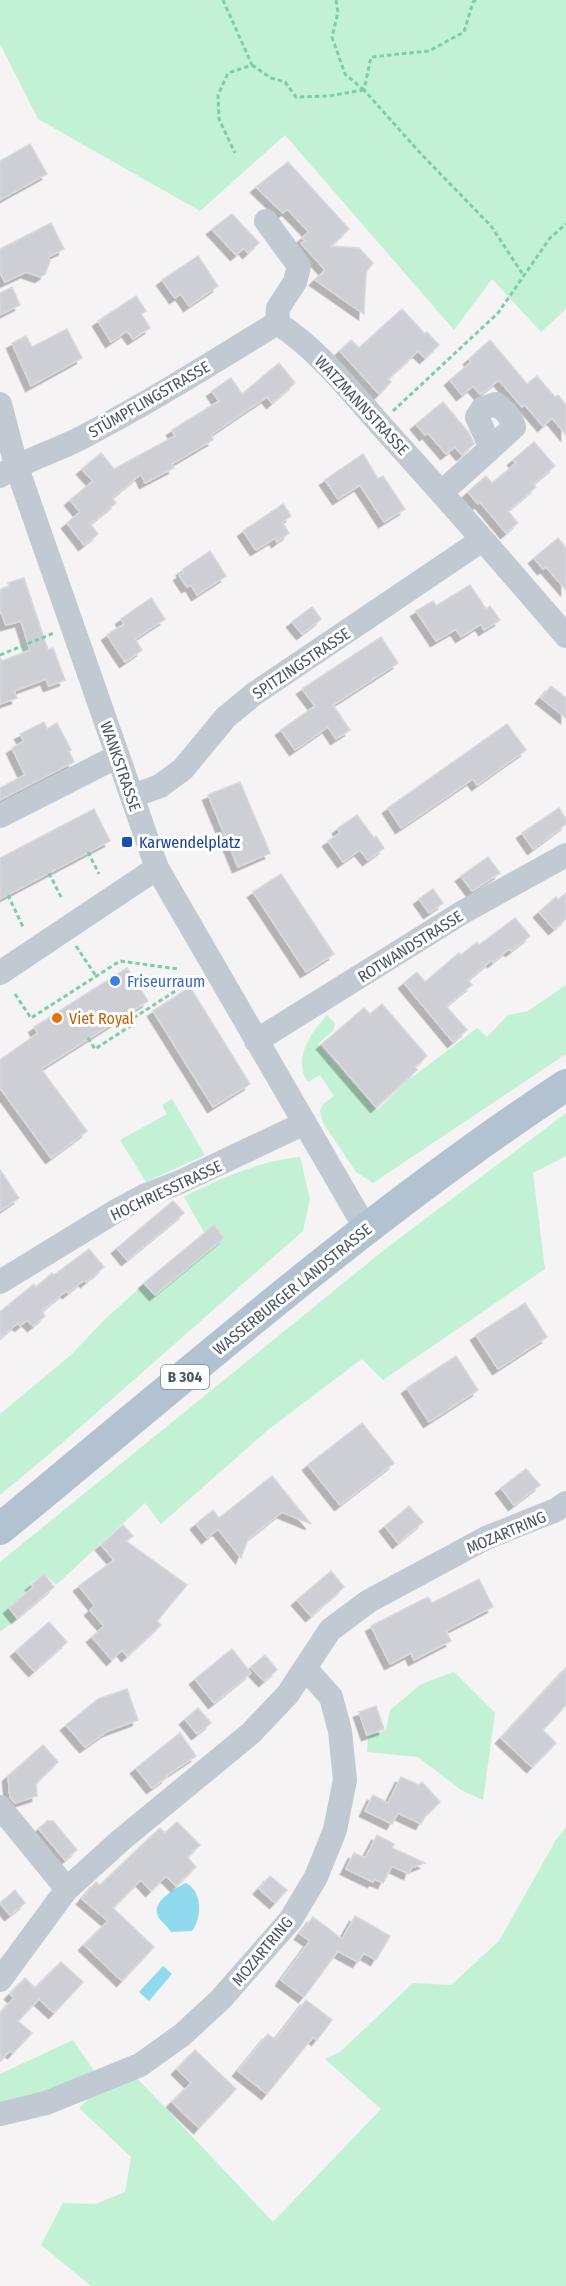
<svg xmlns="http://www.w3.org/2000/svg" width="566" height="2286" font-family="'Fira Sans Condensed',sans-serif">
<defs>
<filter id="shadow"><feDropShadow dx="-5.5" dy="5.5" stdDeviation="0" flood-color="#0004"/></filter>
</defs>
<rect width="100%" height="100%" fill="#f5f3f3"/>
<path fill="#c3f1d5" d="M0,0H566V309L541,332L492,279L454,330L285,135L200,211L38,119L0,44Z
M566,985V1054L373,1183L356,1172L323,1123L320,1111L323,1104L334,1096L320,1075L308,1082C292,1060 311,1032 327,1015L335,1023L333,1031L318,1044L377,1110L406,1082L477,1028L487,1037L508,1015L528,1011Z
M172,1099L205,1155L146,1182L120,1140L167,1114L162,1105Z
M566,1113V1156L533,1173L545,1269L383,1380L362,1359L269,1429L161,1524L145,1503L56,1585L44,1573L30,1584L32,1587L19,1598L28,1609L0,1632V1562L384,1250Z
M300,1157L310,1199L303,1231L61,1444L0,1495V1414L72,1354L104,1320L143,1285L201,1255L205,1234L184,1197C217,1179 263,1160 300,1157Z
M454,1672L495,1713L483,1800L461,1790L418,1757L367,1752L368,1736L386,1730L390,1710L421,1684Z
M566,1827V2286H91L41,2245L63,2203L96,2204L125,2192L131,2157L79,2108L107,2082L134,2075L273,2222L381,2109L325,2059L340,2052L413,1983L451,1985L499,1941L556,1840Z
M73,2040L94,2071L43,2096L0,2108V2074Z"/>
<path fill="#90daee" d="M186,1883C203,1892 202,1918 192,1931L171,1932C167,1925 158,1920 157,1913C154,1900 177,1887 186,1883Z
M163,1966L172,1974L149,2001L139,1992Z"/>
<path fill="#cdcfd5" stroke="#d7d9de" stroke-width="1.5" filter="url(#shadow)" d="M30,144L47,174L0,200V161Z
M288,162L349,229L331,246L359,248L373,263L366,272L364,314L315,280L325,270L301,243L306,241L302,238L309,232L287,209L283,213L256,187Z
M232,214L259,243L248,253L244,248L236,255L212,229Z
M51,223L64,249L48,257L50,261L45,274L40,277L26,272L5,282L0,273V249Z
M198,256L218,286L189,306L181,294L175,298L162,280Z
M12,287L20,305L0,315V293Z
M136,296L146,311L141,314L150,328L133,339L127,331L111,342L98,321Z
M402,309L425,334L427,332L439,345L425,358L418,351L388,379L391,382L379,394L340,351L351,340L359,348Z
M67,329L82,358L31,386L12,343L26,336L32,347Z
M490,340L527,384L537,376L555,397L558,395L566,405V435L552,418L543,426L525,405L522,407L499,380L482,393L480,394L473,386L462,395L450,380L471,362L469,359Z
M279,363L295,383L272,403L267,397L243,413L211,435L213,440L172,464L174,468L145,483L141,474L112,498L116,503L90,524L98,534L84,545L67,523L80,512L70,500L93,481L82,469L101,453L114,469L175,436L172,430L219,401L212,391L231,378L242,394Z
M443,402L469,433L474,444L462,455L455,447L446,454L428,433L425,435L416,424Z
M534,442L555,466L533,484L536,487L508,511L518,523L506,533L480,502L478,504L468,492L486,476L492,483L516,463L513,460Z
M363,454L378,479L383,476L405,509L384,522L360,485L338,499L325,480Z
M283,504L291,516L282,522L289,533L277,542L275,538L256,550L243,531Z
M558,538L566,548V590L546,567L543,569L534,558Z
M210,551L226,576L197,595L191,585L187,587L179,575L183,573L182,570Z
M24,578L48,650L53,648L65,680L49,686L46,679L14,691L17,698L0,704V658L2,661L30,650L21,621L6,625L0,610V590L9,586L8,583Z
M470,585L486,609L490,606L500,620L484,630L481,624L461,637L456,629L436,641L416,611L433,601L436,606Z
M151,598L165,619L135,639L142,650L125,662L107,635L124,624L121,619Z
M312,607L321,619L302,634L292,622Z
M381,637L398,663L333,705L350,730L336,739L328,727L295,750L281,730L315,706L302,689Z
M551,686L566,698V718L541,698Z
M44,722L47,729L57,723L71,750L69,751L74,762L0,800V788L25,775L12,748L24,741L20,734Z
M507,724L526,750L477,785L473,779L401,828L388,808Z
M240,782L270,853L238,867L208,795Z
M559,808L566,819V824L533,849L522,833Z
M94,809L110,841L0,899V858Z
M357,815L374,838L376,836L384,848L368,860L360,850L343,862L328,841L340,833L338,828Z
M488,857L500,873L472,891L461,876Z
M281,874L334,954L306,972L253,892Z
M433,889L443,903L429,913L419,899Z
M566,893V919L554,929L539,912L556,897L558,900Z
M515,918L530,936L511,951L509,949L493,962L492,960L468,980L472,985L446,1006L467,1030L453,1042L404,983L417,972L425,982L459,953L461,955L477,942L479,945Z
M127,968L148,1001L41,1069L87,1131L51,1158L0,1088V1060L38,1033L34,1027Z
M190,987L250,1084L213,1107L153,1011Z
M382,1004L427,1056L415,1067L417,1070L376,1107L322,1044L364,1008L370,1014Z
M0,1170L19,1198L0,1211Z
M173,1201L184,1213L127,1260L117,1248Z
M214,1225L224,1238L155,1295L144,1283Z
M89,1249L104,1267L86,1282L84,1280L68,1293L66,1291L42,1311L45,1316L33,1326L27,1320L20,1326L18,1323L0,1338V1312L34,1284L36,1287L52,1273L54,1275Z
M525,1303L547,1337L498,1369L476,1335Z
M456,1356L478,1390L429,1422L407,1388Z
M362,1423L394,1463L340,1505L308,1465Z
M526,1469L540,1485L514,1505L501,1488Z
M272,1476L311,1524L282,1512L248,1539L241,1558L218,1529L207,1538L196,1524L213,1510L219,1518Z
M409,1506L423,1522L398,1543L385,1526Z
M123,1525L133,1536L126,1541L187,1585L157,1621L161,1625L127,1656L122,1650L112,1660L92,1637L104,1626L90,1610L95,1606L79,1586L114,1560L101,1545Z
M331,1571L344,1587L311,1616L297,1600Z
M44,1574L54,1587L17,1618L9,1608L33,1587L31,1585Z
M479,1579L493,1607L446,1631L451,1641L414,1660L411,1653L390,1664L371,1626L428,1597L432,1603Z
M49,1622L67,1642L34,1671L16,1651Z
M232,1649L251,1673L214,1703L195,1679Z
M265,1655L277,1670L264,1681L251,1667Z
M566,1668V1705L543,1730L556,1743L532,1767L501,1738Z
M127,1689L138,1720L108,1731L85,1747L66,1725L98,1699Z
M376,1706L384,1729L367,1735L359,1712Z
M198,1708L211,1723L197,1734L185,1719Z
M180,1733L196,1756L166,1776L167,1777L152,1788L136,1768Z
M43,1745L58,1762L36,1783L37,1796L15,1803L10,1797L8,1776Z
M401,1777L419,1785L422,1782L440,1802L426,1815L421,1824L398,1813L392,1824L365,1811L373,1795L388,1803Z
M47,1821H53L77,1850L65,1860L39,1829Z
M177,1822L200,1845L187,1857L196,1867L176,1886L166,1876L151,1891L141,1880L113,1908L154,1947L122,1981L84,1945L108,1921L82,1899L96,1882L100,1885L160,1828L165,1833Z
M377,1835L394,1844L392,1848L425,1863L411,1868L409,1874L392,1866L383,1883L374,1879L373,1882L346,1869L354,1853L365,1858Z
M270,1876L287,1890L275,1903L259,1889Z
M15,1890L25,1903L10,1915L0,1903Z
M355,1916L390,1936L376,1960L364,1953L358,1962L338,1951L304,1997L281,1980L310,1941L300,1934L313,1917L342,1939Z
M61,1962L83,1982L54,2013L39,1999L18,2021L32,2033L13,2053L10,2051L0,2061V2013L14,1998L10,1994L25,1978L35,1988Z
M306,2000L332,2020L317,2040L313,2037L267,2094L238,2071L268,2034L275,2040Z
M195,2050L236,2089L199,2128L172,2102L191,2083L177,2069Z"/>
<g fill="none" stroke-linecap="round" stroke-linejoin="round">
<path stroke="#7ad0a6" stroke-width="3" stroke-dasharray="4.5 3" stroke-linecap="butt" d="M223,0L252,65L228,73L218,95L219,119L235,153
M336,0L338,12L332,37L345,74L364,90
M476,0L473,2L464,32L429,51L371,57L364,90L422,155L491,226L524,276
M252,65L271,78L285,82L296,97L329,96L364,90
M393,411L498,313L550,238L566,224
M0,655L54,633
M88,852L99,874
M49,873L62,899
M8,895L23,927
M76,946L96,976
M15,994L31,1018L120,961L178,969
M128,1013L132,1019
M88,1038L95,1049L135,1023L132,1019L197,977"/>
<path stroke="#c1cad2" stroke-width="24" d="M266,221L299,266L295,282L278,308L277,323
M277,323C319,350 351,392 384,429C446,497 506,566 566,636
M0,404L16,465L157,868L366,1229
M0,476C25,460 53,452 79,439C147,404 212,363 277,323
M442,492L491,448L477,417L483,408L496,404C505,410 511,416 514,427L491,448
M133,796L160,786L183,769L226,717L254,694L482,540
M0,816L118,756
M0,973L157,868
M256,1041L463,912L566,855
M0,1282L116,1211L144,1196L180,1182L305,1123
M305,1668L330,1630L369,1601L486,1538L556,1510L566,1503
M0,1807L67,1889
M0,1980L67,1889L121,1840L251,1733L288,1694L305,1668L331,1697L340,1731L345,1780L335,1830L316,1877L291,1919L221,1999L182,2035L140,2065L46,2103L0,2114"/>
<path stroke="#b3c2d1" stroke-width="32" d="M0,1529C185,1377 366,1217 566,1085"/>
</g>
<rect fill="#1a4fb4" stroke="#fff" stroke-width="2" x="121" y="836" width="12" height="12" rx="3"/>
<circle fill="#3f7fe0" stroke="#fff" stroke-width="2" cx="115" cy="981" r="6"/>
<circle fill="#e8710a" stroke="#fff" stroke-width="2" cx="57" cy="1018" r="6"/>
<g text-anchor="middle" stroke-width="6" stroke-linejoin="round" paint-order="stroke">
<rect fill="#fff" stroke="#808990" stroke-width="1.5" x="161" y="1365" width="48" height="24" rx="4.5"/>
<g font-size="15" font-weight="bold" fill="#4a5661">
<text x="185" y="1382">B 304</text>
</g>
<g font-size="16" fill="#4a5661" stroke="#fff">
<text transform="translate(149 399) rotate(-30)" y="6">STÜMPFLINGSTRASSE</text>
<text transform="translate(362 405) rotate(47)" y="6">WATZMANNSTRASSE</text>
<text transform="translate(301 663) rotate(-34)" y="6">SPITZINGSTRASSE</text>
<text transform="translate(121 766) rotate(71)" y="6">WANKSTRASSE</text>
<text transform="translate(410 946) rotate(-32)" y="6">ROTWANDSTRASSE</text>
<text transform="translate(166 1190) rotate(-25)" y="6">HOCHRIESSTRASSE</text>
<text transform="translate(292 1289) rotate(-39)" y="6">WASSERBURGER LANDSTRASSE</text>
<text transform="translate(506 1532) rotate(-23)" y="6">MOZARTRING</text>
<text transform="translate(262 1951) rotate(-50)" y="6">MOZARTRING</text>
</g>
<g font-size="16" fill="#164399" stroke="#fff" text-anchor="start">
<text x="139" y="848">Karwendelplatz</text>
</g>
<g font-size="16" fill="#366cbe" stroke="#fff" text-anchor="start">
<text x="127" y="987">Friseurraum</text>
</g>
<g font-size="16" fill="#c56008" stroke="#fff" text-anchor="start">
<text x="69" y="1024">Viet Royal</text>
</g>
</g>
</svg>
